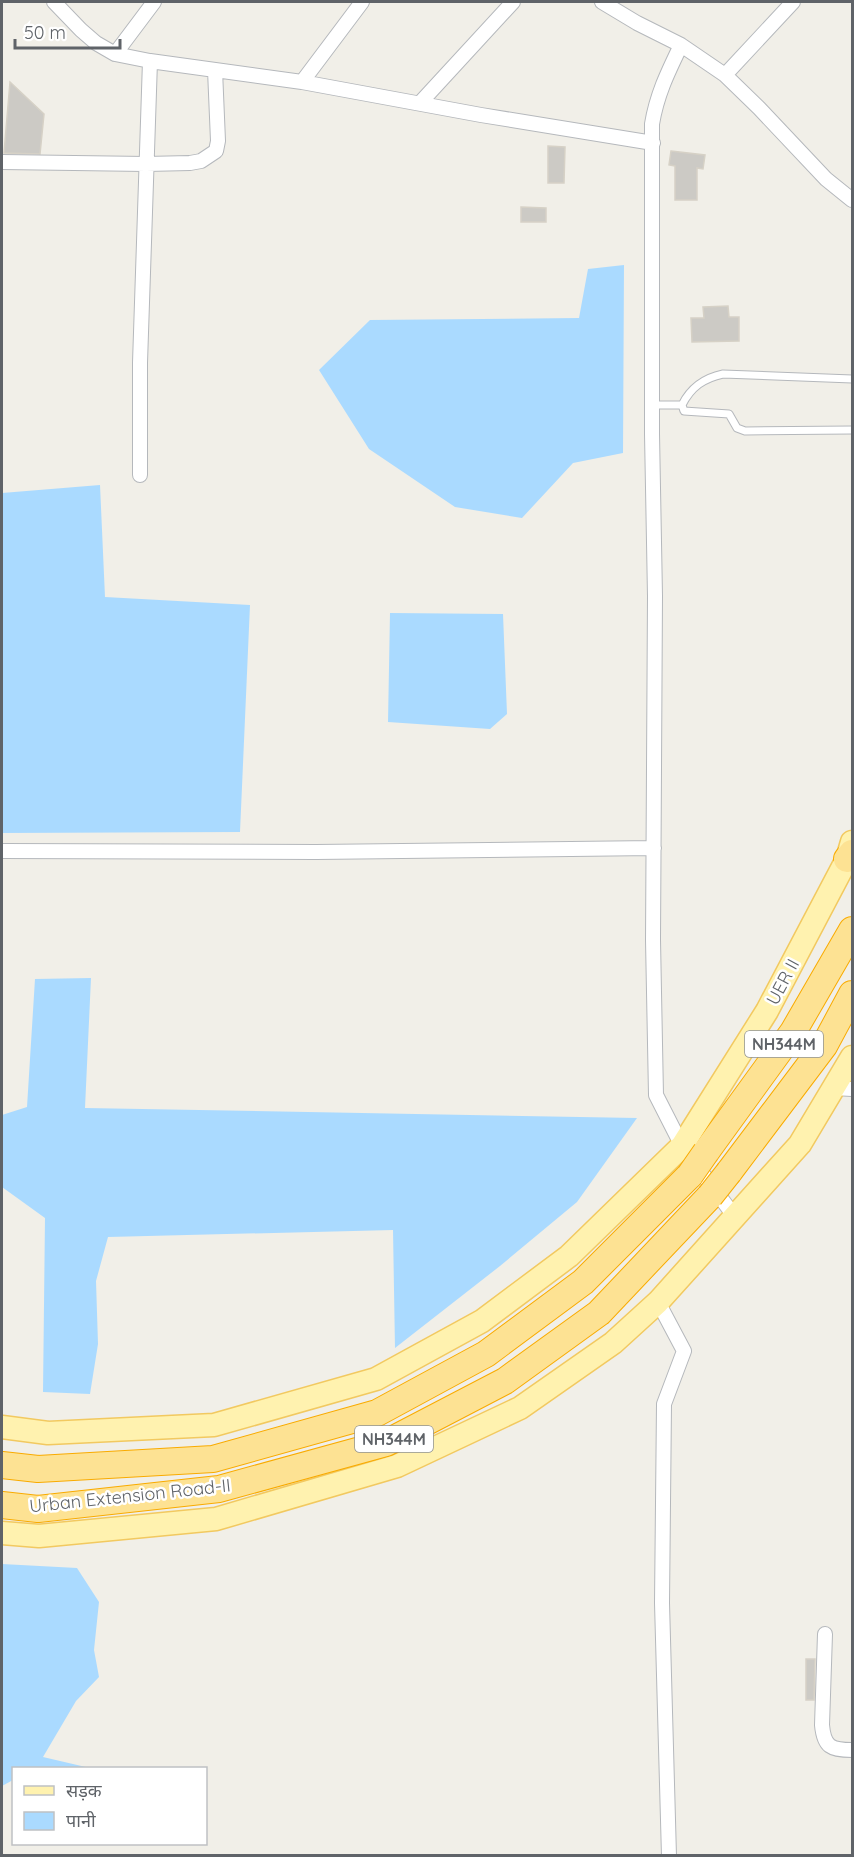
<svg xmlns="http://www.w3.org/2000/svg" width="854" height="1857" font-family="Quicksand,'Noto Sans Devanagari',sans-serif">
<rect width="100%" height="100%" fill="#f1efe8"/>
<path fill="#aadaff" d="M624,265L623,453L573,463L522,518L455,507L369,449L319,370L370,320L579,318L588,269Z
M100,485L105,597L250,605L240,832L2,833V493Z
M390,613L503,614L507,714L490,729L388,722Z
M91,978L85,1108L637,1118L577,1202L500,1266L395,1348L393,1230L108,1237L96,1281L98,1344L90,1394L43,1392L45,1218L2,1187V1115L27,1107L35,979Z
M2,1564L77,1568L99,1602L94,1650L99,1677L76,1701L43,1757L90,1768H14L13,1780L2,1786Z"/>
<path fill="#cccac5" stroke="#d6d1c6" stroke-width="1.5" d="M10,82L44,114L40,154L4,153Z
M548,146L565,147L564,183H548Z
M671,151L705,155L703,169L697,168V200H675V166L669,165Z
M521,207L546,208V222H521Z
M728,306L729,317H739V341L692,342L691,318H704L703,307Z
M806,1659H815L814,1700H806Z"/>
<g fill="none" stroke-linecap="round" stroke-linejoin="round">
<defs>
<path id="lane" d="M652,405H682
M682,405L684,411L729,414L737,428L745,431L852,430
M682,405C691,387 704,378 723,374L852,379"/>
<path id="street" d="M54,2L81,30L96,43L115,54L150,61L302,82L481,115L653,143
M602,2L637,23L681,45L725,75L759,108L826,179L852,200
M681,45C668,72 657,94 652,124V434L655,596L653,940L656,1095L682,1146L735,1217
M115,54L154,2
M725,75L793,2
M302,82L362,2
M420,103L513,2
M2,162L146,164L190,163L201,161L216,151L218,141L215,70
M140,475V363L150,61
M2,851L316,852L654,848
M834,1088L852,1089
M658,1302L684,1351L664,1404L662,1603L669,1856
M825,1634L822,1725C824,1747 831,1750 852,1750"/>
<path id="primary" d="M2,1427L48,1433L214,1425L376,1379L482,1321L569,1256L682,1146L767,1011L847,859L852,842
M2,1533L39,1536L216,1519L397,1466L520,1408L613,1343L658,1302L800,1144L852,1057"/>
<path id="highway" d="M847,859L852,853
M706,1152L793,1032L852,930
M729,1172L824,1046L852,994
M2,1465L38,1469L213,1459L377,1413L486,1354L583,1282L690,1175
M2,1505L38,1509L219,1489L386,1443L505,1381L599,1313L710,1196"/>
</defs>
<use href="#lane" stroke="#b5b8bc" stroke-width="9"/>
<use href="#street" stroke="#b5b8bc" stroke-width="16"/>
<use href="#primary" stroke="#f2c960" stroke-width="25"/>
<use href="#highway" stroke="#f9ab00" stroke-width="28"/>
<use href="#lane" stroke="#fff" stroke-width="7"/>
<use href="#street" stroke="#fff" stroke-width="14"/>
<use href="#primary" stroke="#fff2af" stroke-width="22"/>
<use href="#highway" stroke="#fde293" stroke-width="26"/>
<defs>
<path id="highway-bridge" d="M690,1175L706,1152
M710,1196L729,1172"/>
</defs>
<use href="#highway-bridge" stroke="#f9ab00" stroke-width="28" stroke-linecap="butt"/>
<use href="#highway-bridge" stroke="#fde293" stroke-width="26"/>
</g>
<g text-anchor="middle" stroke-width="5" stroke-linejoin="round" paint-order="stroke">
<g fill="#fff" stroke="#8f9295" stroke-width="1.5">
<rect x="745" y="1031" width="78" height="26" rx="4.5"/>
<rect x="355" y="1426" width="78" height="26" rx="4.5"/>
</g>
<g font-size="16" font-weight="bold" fill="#5f6368">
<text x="784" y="1050">NH344M</text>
<text x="394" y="1445">NH344M</text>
</g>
<g font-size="18" fill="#5f6368" stroke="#fff">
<text transform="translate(783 982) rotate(-62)" y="6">UER II</text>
<text transform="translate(130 1496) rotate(-6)" y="6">Urban Extension Road-II</text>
</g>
</g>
<rect width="854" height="1857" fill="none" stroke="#5f6368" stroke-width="6"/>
<rect x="12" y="1767" width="195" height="78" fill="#ffffff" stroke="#bfc1c3" stroke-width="1.5"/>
<rect x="24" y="1786" width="30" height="9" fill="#fff2af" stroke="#bfc1c3" stroke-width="1.5"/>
<text x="66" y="1797" font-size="18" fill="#5f6368">सड़क</text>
<rect x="24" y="1812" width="30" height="18" fill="#aadaff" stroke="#bfc1c3" stroke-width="1.5"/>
<text x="66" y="1827" font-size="18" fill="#5f6368">पानी</text>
<path d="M15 39v9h105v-9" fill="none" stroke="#5f6368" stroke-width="3"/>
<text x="24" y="39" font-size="18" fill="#5f6368" stroke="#ffffff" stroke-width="4.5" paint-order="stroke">50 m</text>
</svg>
